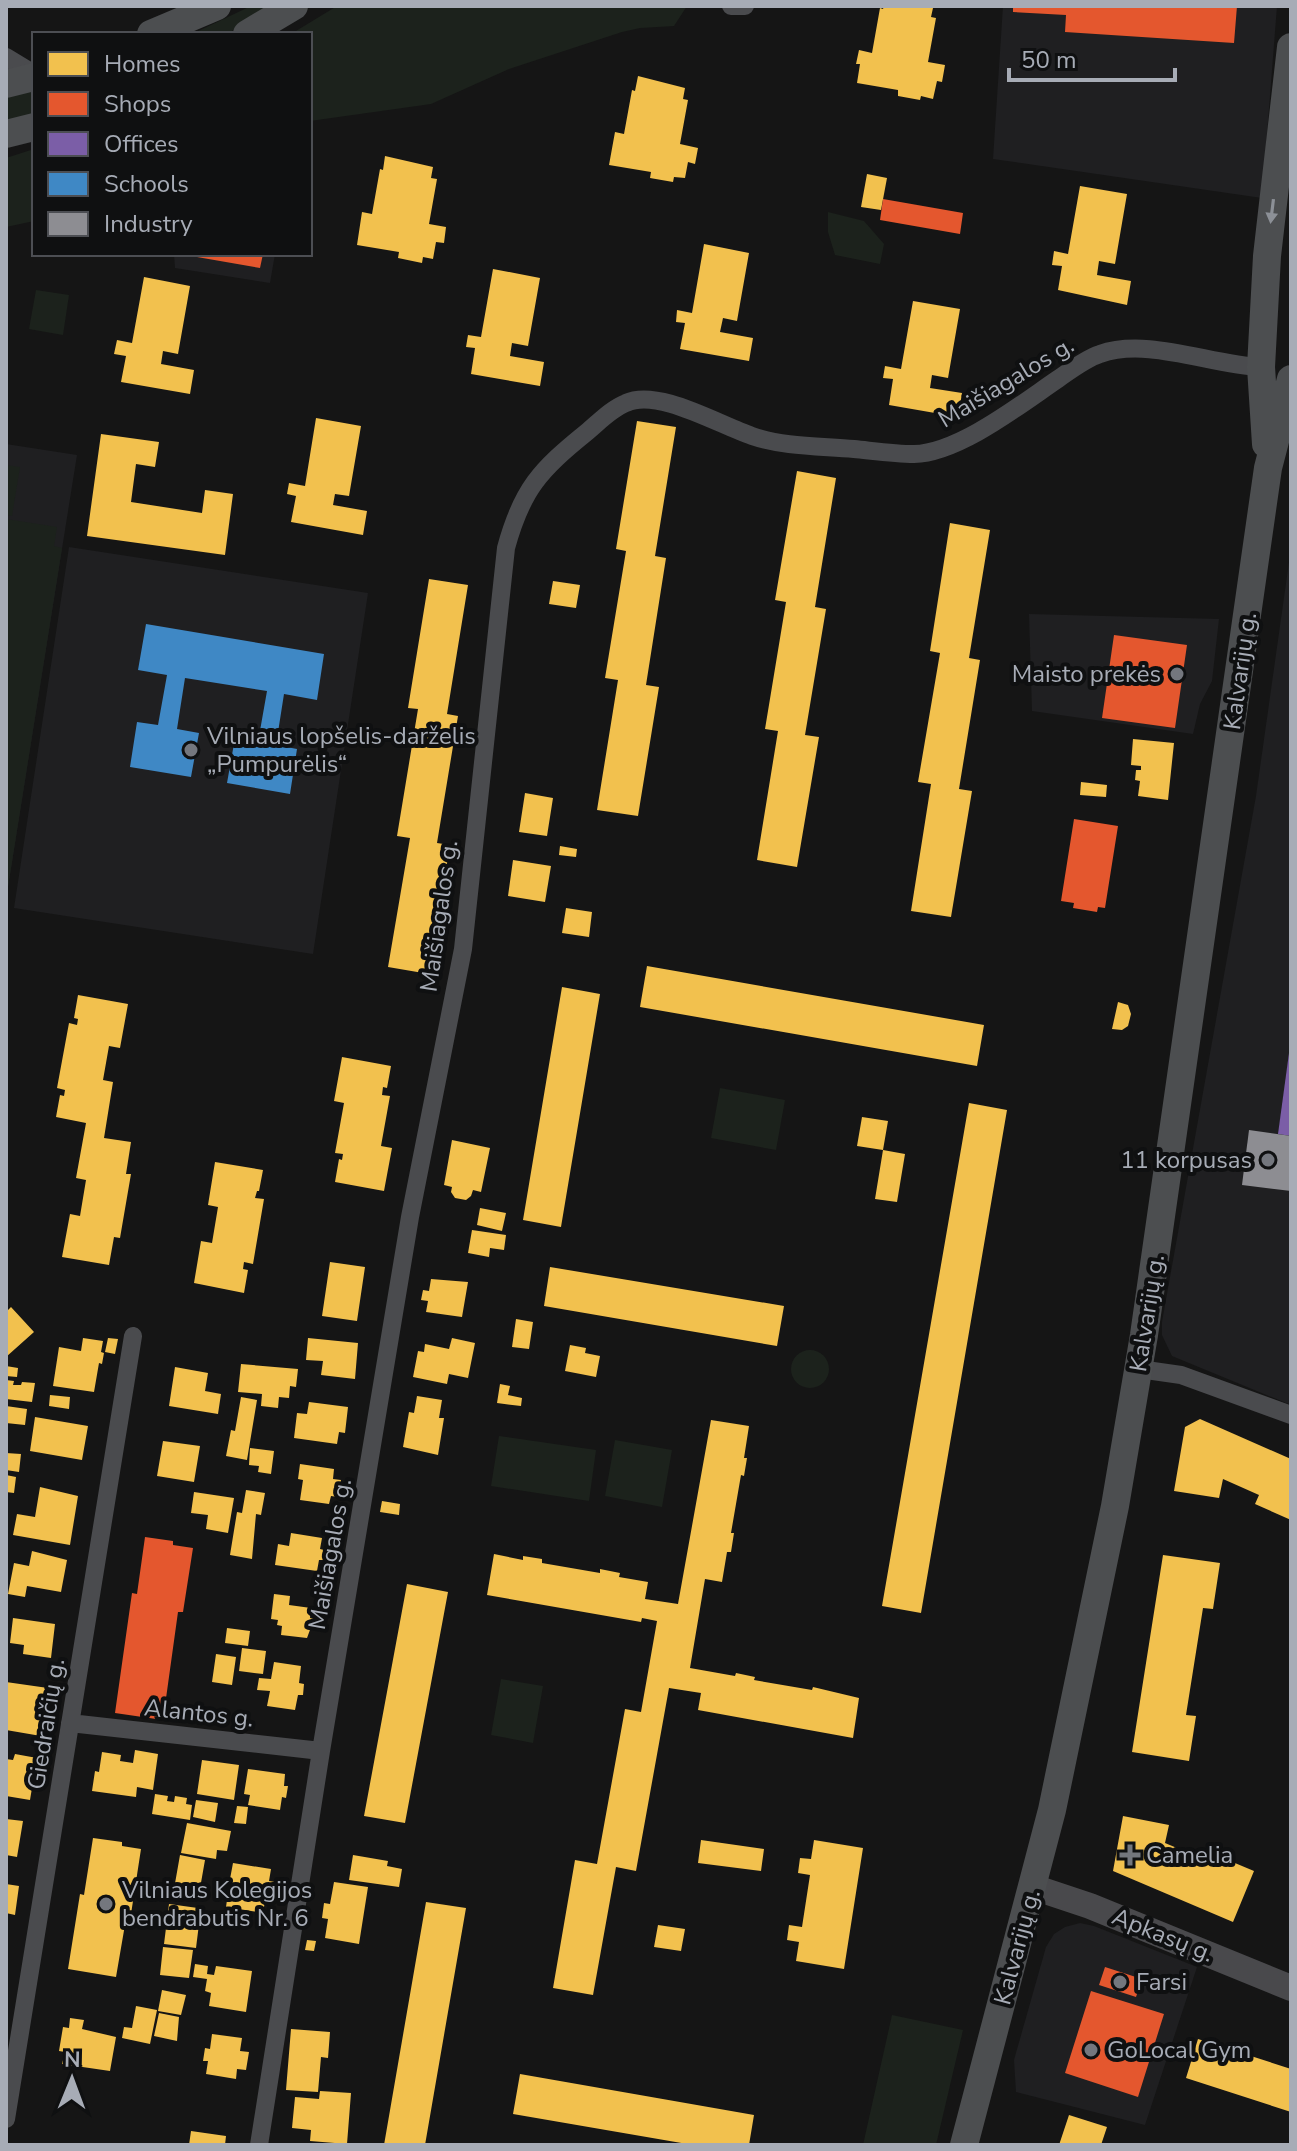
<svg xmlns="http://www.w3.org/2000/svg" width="1297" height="2151" font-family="'Nunito Sans',sans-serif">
<rect width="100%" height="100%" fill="#151515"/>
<path fill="#1f1f21" d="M1003,6H1277L1262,198L993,159Z
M174,254H275L270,283L175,268Z
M6,444L77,455L8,887H6Z
M69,547L368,593L313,954L14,908Z
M1291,548V1405L1172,1356L1162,1335V1322L1256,796Z
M1029,614L1219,619L1212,681L1200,704L1193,734L1032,711Z
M1080,1923L1094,1926L1197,1967L1145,2125L1016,2092L1014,2060L1046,1947L1054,1934L1065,1927Z"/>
<path fill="#1c221c" d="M251,6H273L227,34H192Z
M337,6H687L674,26L640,28L622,32L509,69L431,104L310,121V34H291Z
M34,90V116L6,124V98Z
M34,149V221L6,227V158Z
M828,212L864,221L884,244L880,264L835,255L828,232Z
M36,290L69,295L63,335L29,329Z
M6,465L20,467L12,516L6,515Z
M6,519L57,527L54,546L62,548L8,887H6Z
M720,1088L785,1100L776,1150L711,1138Z
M791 1369a19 19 0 1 1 38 0a19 19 0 1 1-38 0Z
M499,1436L596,1450L589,1501L491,1486Z
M615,1440L672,1450L662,1507L605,1496Z
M501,1679L543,1686L533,1743L491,1735Z
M892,2015L963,2030L936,2145H863Z"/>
<path fill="#f2c14e" d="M884,6L933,8L931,17L936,18L928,62L945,65L942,82L937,81L933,99L921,96L920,100L898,96V90L857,83L860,64H856L859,50L872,53L880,8L883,9Z
M638,76L685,88L683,99L688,100L680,144L698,148L695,164L688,162L685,178L674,177L673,182L650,178L651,172L609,165L615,132L624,134L632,90L635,91Z
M385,156L433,167L431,178L437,179L429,224L446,227L444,243L436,242L433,259L423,257L422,263L398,258L399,252L357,245L362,212L372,214L380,169L383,170Z
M867,174L887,178L881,210L861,207Z
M1080,186L1127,194L1115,264L1099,261L1097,275L1131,281L1127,305L1058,290L1062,266L1052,265L1054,251L1068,254Z
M704,244L749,253L737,321L723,318L720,332L753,338L749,361L680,349L685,323L676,322L677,310L692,313Z
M493,269L540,278L528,346L512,343L510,356L544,362L540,386L471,374L475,348L466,347L468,335L481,337Z
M144,277L190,286L178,354L163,351L161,364L194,370L190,394L121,382L126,356L114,354L117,340L132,343Z
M913,301L960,309L948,378L932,375L930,388L962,393L958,417L889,405L893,379L883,378L885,366L901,369Z
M316,418L361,426L349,496L335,494L333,505L367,511L363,535L291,522L296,496L287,494L289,483L305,486Z
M637,421L676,427L655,556L666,558L646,685L659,687L638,816L597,810L618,680L605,678L626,551L616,549Z
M101,434L159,442L155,467L136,464L131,502L202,513L205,490L233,494L225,555L87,536Z
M797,471L836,478L815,607L826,609L805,735L819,737L797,867L757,860L778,731L765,729L786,602L775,600Z
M950,523L990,530L969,658L980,660L959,789L972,791L951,917L911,911L931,784L918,782L940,653L930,651Z
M429,579L468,585L447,714L458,716L437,843L450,845L429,974L388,967L410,838L397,836L418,709L408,708Z
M553,581L580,585L576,608L549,604Z
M1133,739L1174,743L1168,800L1138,796L1140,781L1135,780L1136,770H1141V766L1131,765Z
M1081,782L1107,785L1106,797L1080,795Z
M525,793L553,798L547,836L519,832Z
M560,846L577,849L576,857L559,855Z
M513,860L551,866L545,902L508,896Z
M566,908L592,912L589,937L562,933Z
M647,966L984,1025L977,1066L640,1007Z
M562,987L600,994L561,1227L523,1220Z
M78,995L128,1004L120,1048L109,1046L103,1080L113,1082L104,1138L131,1142L126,1174H131L120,1238L114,1237L109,1265L62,1257L70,1214L80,1216L86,1180L76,1178L86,1123L56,1117L60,1095L64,1096L65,1090L57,1088L69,1023L77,1025L78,1019L74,1018Z
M1118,1002L1128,1005L1131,1014L1128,1026L1122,1030L1112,1029Z
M342,1057L391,1066L387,1088L383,1087L382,1095L390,1096L381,1146L392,1148L384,1191L335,1182L339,1159L342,1160L343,1154L335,1153L344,1103L334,1101Z
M969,1103L1007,1110L921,1613L882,1606Z
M862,1117L888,1121L883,1150L857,1146Z
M452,1140L490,1148L481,1192L473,1190L471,1196L466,1200L455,1198L451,1192L452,1187L444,1185Z
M883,1150L905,1154L897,1202L875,1199Z
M215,1162L263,1170L259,1191H257L255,1198L264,1199L253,1264L244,1262L243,1269L248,1270L244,1293L194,1283L201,1241L212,1243L218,1207L208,1205Z
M480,1208L506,1213L502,1231L477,1225Z
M472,1230L506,1235L504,1250L490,1248L489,1257L468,1253Z
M330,1262L365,1267L357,1321L322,1316Z
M550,1267L784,1306L777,1346L544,1306Z
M431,1279L468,1282L462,1317L426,1312L428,1301L421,1300L423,1290L429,1291Z
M11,1307L34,1332L6,1357V1312Z
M516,1319L533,1322L529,1349L512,1347Z
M83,1338L103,1341L101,1352L104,1353L102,1364L99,1363L94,1392L53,1386L59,1347L81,1351Z
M108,1338L118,1339L115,1354L105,1352Z
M308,1338L358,1343L355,1379L321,1375L323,1361L306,1360Z
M452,1338L475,1343L468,1378L449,1374L447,1384L413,1377L418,1351L424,1352L425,1344L449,1349Z
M570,1345L586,1348L585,1353L600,1356L596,1377L565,1371Z
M241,1364L298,1369L296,1387L290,1386L289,1398L279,1397L278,1408L261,1406L262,1394L238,1392Z
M6,1366L18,1368L17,1377L6,1376Z
M175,1367L208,1373L205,1391L221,1394L218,1414L169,1406Z
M6,1380L14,1381L13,1385H21L22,1382L35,1383L32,1402L6,1399Z
M500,1384L510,1386L508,1395L522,1398L521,1406L497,1403Z
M50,1395L70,1397L69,1409L49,1406Z
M417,1396L442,1400L439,1418H444L438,1455L403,1447L409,1412L414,1413Z
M241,1397L257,1400L247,1460L226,1456L231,1430L235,1431Z
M309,1402L348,1407L345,1433L339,1432L337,1444L294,1438L297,1413L307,1414Z
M6,1406L27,1409L25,1425L6,1423Z
M35,1417L88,1426L82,1460L30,1451Z
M1200,1419L1291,1459V1520L1255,1504L1259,1495L1223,1479L1219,1498L1174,1491L1185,1427Z
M711,1420L749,1426L744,1458H747L744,1476L741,1475L731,1533H734L731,1552H727L722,1582L705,1579L690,1668L735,1676L736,1673L755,1677L754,1680L812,1690L813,1687L859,1698L853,1738L698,1710L701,1693L669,1688L636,1871L616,1867L593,1995L553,1988L575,1860L597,1864L625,1709L641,1712L657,1621L642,1618L641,1622L487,1595L494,1554L523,1560V1556L542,1559V1563L600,1573V1569L620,1573L619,1577L648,1582L645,1599L678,1604Z
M163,1441L200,1446L194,1482L157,1476Z
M250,1448L274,1451L271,1474L258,1472L259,1466L249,1465Z
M6,1453L21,1454L19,1472L6,1470Z
M300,1464L334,1469L333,1479L341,1480L338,1497L331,1496L329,1504L300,1500L303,1480L298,1479Z
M6,1475L16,1477L14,1493L6,1492Z
M40,1487L78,1496L70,1545L13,1535L17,1514L35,1517Z
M246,1490L265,1493L261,1515L256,1514L252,1559L230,1555L237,1512L242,1513Z
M194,1492L234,1498L228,1533L206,1529L208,1515L191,1513Z
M382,1501L400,1504L399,1515L380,1512Z
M291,1533L322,1538L320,1549L324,1550L323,1560H319L317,1571L275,1565L278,1544L289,1546Z
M32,1551L67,1560L61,1592L27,1586L25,1597L8,1594L14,1563L29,1566Z
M1163,1555L1220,1563L1213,1609L1203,1608L1186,1715L1196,1716L1189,1761L1132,1752Z
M407,1584L448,1592L405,1823L364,1816Z
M274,1594L290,1596L289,1605L311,1608L310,1618L314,1619L307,1638L281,1635L282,1626L277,1625L278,1620L271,1619Z
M13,1618L55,1624L51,1658L23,1654L24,1645L10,1643Z
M227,1628L250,1631L248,1646L225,1643Z
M242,1648L266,1651L263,1674L239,1671Z
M216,1654L236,1657L232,1685L212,1682Z
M274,1662L301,1666L299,1683L304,1684L303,1695H298L295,1710L267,1706L270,1691L257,1690L259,1678L271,1679Z
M6,1682L48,1688L41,1736L6,1730Z
M135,1750L158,1754L153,1790L137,1787L136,1797L92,1791L95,1771L99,1772L102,1752L121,1755L120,1761L133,1763Z
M15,1754L37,1758L30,1800L6,1796V1759L13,1760Z
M202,1760L239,1765L234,1800L197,1794Z
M248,1769L285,1774L284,1786H288L286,1798L282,1797L280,1810L248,1805L250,1795L244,1794Z
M155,1794L168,1796L167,1801L174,1802L175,1796L187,1798L186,1804L192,1805L190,1820L152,1814Z
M196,1800L218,1803L215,1822L193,1817Z
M237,1806L248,1807L246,1824L234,1823Z
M1123,1816L1169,1825L1165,1843L1208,1861L1211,1853L1254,1871L1233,1922L1113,1871Z
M6,1819L23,1821L17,1857L6,1855Z
M187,1823L231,1831L227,1851L217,1850L216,1859L181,1853Z
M93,1838L122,1842V1846L141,1849L131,1914L127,1913L116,1977L68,1969L80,1894L84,1895Z
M701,1840L764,1849L761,1871L698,1863Z
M814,1840L863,1848L844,1969L796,1961L799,1942L787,1940L789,1925L802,1927L810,1875L798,1873L800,1858L811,1859Z
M180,1855L205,1860L199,1894L174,1889Z
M353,1855L388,1861L387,1866L402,1869L399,1887L349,1880Z
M233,1863L271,1869L269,1881L275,1882L272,1902L265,1901L263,1913L226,1907L229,1886H226L227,1879H230Z
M334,1882L368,1887L359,1944L325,1938L328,1919L322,1918L324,1903L330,1904Z
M6,1884L19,1886L15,1915L6,1913Z
M426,1902L466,1908L425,2145H384Z
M169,1904L205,1909L203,1924H199L196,1948L164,1944Z
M658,1925L685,1929L681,1951L654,1947Z
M307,1940L316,1941L314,1951L305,1950Z
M163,1947L193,1950L189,1978L160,1975Z
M195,1964L208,1966L207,1974L214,1975L216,1966L252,1971L246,2012L209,2006L211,1993L205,1991L207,1979L193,1977Z
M162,1990L186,1995L181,2015L158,2011Z
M136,2006L157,2010L150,2044L122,2038L124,2027L132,2028Z
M159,2013L179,2017L177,2041L154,2036Z
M70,2018L84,2020L82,2029L116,2037L110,2071L62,2064L65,2052L59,2051L63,2027L69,2028Z
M291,2029L330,2032L328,2058L321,2057L318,2092L286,2090Z
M212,2034L242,2038L240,2051L249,2052L246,2070L237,2069L236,2079L206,2074L208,2061H203L205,2048L210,2049Z
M1198,2039L1291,2069V2112L1186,2078Z
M520,2074L754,2115L749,2145H693L513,2114Z
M320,2091L351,2093L347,2144L310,2141L311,2130L292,2128L295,2097L319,2099Z
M1069,2115L1107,2127L1101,2145H1059Z
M191,2131L226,2136L225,2145H189Z"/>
<path fill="#e4572e" d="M1013,6H1237L1234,43L1065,32L1066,15L1013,12Z
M883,199L963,213L960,234L880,220Z
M197,254H263L260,268L197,257Z
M1114,635L1187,645L1175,728L1102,718Z
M1074,819L1118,826L1105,908L1098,907L1097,912L1073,908L1074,903L1061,901Z
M145,1537L173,1541V1545L193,1548L183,1612H178L163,1720L115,1713L132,1593L137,1594Z
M1105,1967L1142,1979L1136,1997L1099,1985Z
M1091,1991L1164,2014L1138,2097L1065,2073Z"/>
<path fill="#7b5ea7" d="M1289,1053H1291V1136L1278,1134Z"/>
<path fill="#3f88c5" d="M146,624L324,654L317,700L284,694L276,745L297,749L290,794L227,783L235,738L258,742L267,691L185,678L177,729L199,733L191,777L130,767L137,722L158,725L167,675L138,670Z"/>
<path fill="#8d8d92" d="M1249,1130L1291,1136V1191L1242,1185Z"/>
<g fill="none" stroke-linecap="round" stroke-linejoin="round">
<path stroke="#4a4b4e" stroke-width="18" d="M731,6H745
M6,57L34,74
M1139,1369L1181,1375L1291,1415
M70,1723L321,1751
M6,2119L133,1336
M259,2145L321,1751L410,1217L463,949L506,548C522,489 540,470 587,432C599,422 611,409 626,403C658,388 719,425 752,436C784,447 820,446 854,449C874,451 895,454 914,454C959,453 1021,404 1058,379C1071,370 1085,359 1100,354C1147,337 1211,365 1261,367"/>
<path stroke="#49494c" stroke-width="26" d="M1033,1887L1090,1906L1291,1988"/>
<path stroke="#4c4e50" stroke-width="28" d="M151,34L217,6
M247,34L294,6
M6,84L34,77
M6,134L34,127
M1266,444L1261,367L1267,256L1291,47
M964,2145L1052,1810L1115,1506L1144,1335L1268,468L1291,379"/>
</g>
<defs><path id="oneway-solid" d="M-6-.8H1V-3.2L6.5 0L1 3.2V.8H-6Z" transform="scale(2)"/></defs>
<use fill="#8c9097" href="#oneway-solid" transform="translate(1272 211) rotate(97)"/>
<g fill="#74777e" stroke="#0f1011" stroke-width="3">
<circle cx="1177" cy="674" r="8"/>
<circle cx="191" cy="750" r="8"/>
<circle cx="1268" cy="1160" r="8"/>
<path d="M1126 1843h8v8h8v8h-8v8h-8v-8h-8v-8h8z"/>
<circle cx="106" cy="1904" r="8"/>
<circle cx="1120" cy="1982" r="8"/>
<circle cx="1091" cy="2050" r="8"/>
</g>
<g text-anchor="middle" stroke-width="8" stroke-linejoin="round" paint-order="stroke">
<g font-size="24" fill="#a7acb6" stroke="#0f1011">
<text transform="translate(1006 382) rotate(-31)" y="8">Maišiagalos g.</text>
<text transform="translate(1240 671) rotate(-82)" y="8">Kalvarijų g.</text>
<text transform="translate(439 916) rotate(-82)" y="8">Maišiagalos g.</text>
<text transform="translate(1147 1313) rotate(-81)" y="8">Kalvarijų g.</text>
<text transform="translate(330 1554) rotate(-80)" y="8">Maišiagalos g.</text>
<text transform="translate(199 1713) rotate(6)" y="8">Alantos g.</text>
<text transform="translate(46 1724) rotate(-81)" y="8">Giedraičių g.</text>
<text transform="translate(1163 1935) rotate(22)" y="8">Apkasų g.</text>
<text transform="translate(1017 1947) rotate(-75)" y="8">Kalvarijų g.</text>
</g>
<g font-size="24" fill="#a7acb6" stroke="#0f1011" text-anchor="start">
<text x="1161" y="682" text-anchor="end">Maisto prekės</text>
<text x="207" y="744">Vilniaus lopšelis-darželis<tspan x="207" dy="28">„Pumpurėlis“</tspan></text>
<text x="1252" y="1168" text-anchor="end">11 korpusas</text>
<text x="1146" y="1863">Camelia</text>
<text x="122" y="1898">Vilniaus Kolegijos<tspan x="122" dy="28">bendrabutis Nr. 6</tspan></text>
<text x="1136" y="1990">Farsi</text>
<text x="1107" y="2058">GoLocal Gym</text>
</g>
</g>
<rect width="1297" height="2151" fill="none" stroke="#a7acb6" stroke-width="16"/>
<rect x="32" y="32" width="280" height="224" fill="#0f1011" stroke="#4c4e53" stroke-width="2"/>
<rect x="48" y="52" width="40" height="24" fill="#f2c14e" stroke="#4c4e53" stroke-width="2"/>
<text x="104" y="72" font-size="24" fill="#a7acb6">Homes</text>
<rect x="48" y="92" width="40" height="24" fill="#e4572e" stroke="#4c4e53" stroke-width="2"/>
<text x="104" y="112" font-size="24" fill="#a7acb6">Shops</text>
<rect x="48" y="132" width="40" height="24" fill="#7b5ea7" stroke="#4c4e53" stroke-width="2"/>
<text x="104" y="152" font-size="24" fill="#a7acb6">Offices</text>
<rect x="48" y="172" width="40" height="24" fill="#3f88c5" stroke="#4c4e53" stroke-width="2"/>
<text x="104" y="192" font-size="24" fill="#a7acb6">Schools</text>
<rect x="48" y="212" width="40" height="24" fill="#8d8d92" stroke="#4c4e53" stroke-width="2"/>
<text x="104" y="232" font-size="24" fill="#a7acb6">Industry</text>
<g transform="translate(72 2079) rotate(1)" stroke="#0f1011" stroke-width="6" paint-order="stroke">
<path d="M0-6L14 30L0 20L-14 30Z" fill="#a7acb6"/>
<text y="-12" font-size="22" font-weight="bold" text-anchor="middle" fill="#a7acb6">N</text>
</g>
<path d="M1009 68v12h166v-12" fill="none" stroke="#a7acb6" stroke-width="4"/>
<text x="1021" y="68" font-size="24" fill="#a7acb6" stroke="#0f1011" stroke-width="6" paint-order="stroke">50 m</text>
</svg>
